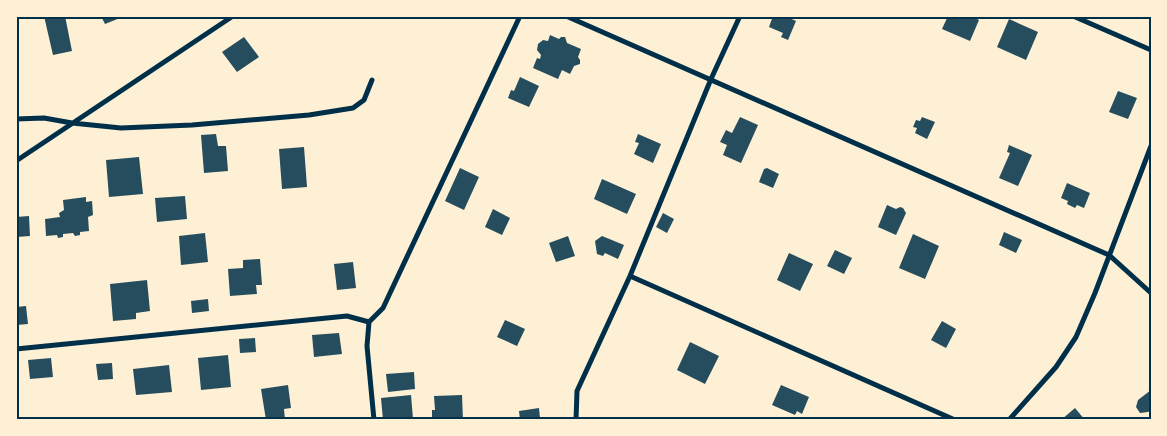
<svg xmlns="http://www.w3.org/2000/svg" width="1167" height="436" font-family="Manrope,sans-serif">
<rect width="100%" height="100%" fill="#fdf0d5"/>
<path fill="#264d5e" d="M44,16H65L72,51L53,55Z
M101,16H125L105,24Z
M773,16H785L796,21L788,40L781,37L783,33L769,27Z
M948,16H971L979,20L970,41L942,29Z
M1009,19L1038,32L1026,60L997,47Z
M550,35L559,39L561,37H565L567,43L581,49L578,57L580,60V64L574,66L570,74L562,70L558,79L533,68L537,58L540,59L541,55L537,50L538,44L543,40L548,41Z
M244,37L259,57L237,72L222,52Z
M520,77L539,86L529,107L508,98L511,90L514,91Z
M1118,91L1137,98L1128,119L1109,112Z
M740,117L758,125L741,163L723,155L727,145L720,142L726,130L732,133Z
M922,117L935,122L927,139L915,133L917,128L913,127L916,120L920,121Z
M216,134L218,146H226L228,171L204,173L201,135Z
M638,134L661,144L653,163L634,154L639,143L635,142Z
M1009,145L1032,155L1018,186L999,178L1010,153L1007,152Z
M304,147L307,187L282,189L279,149Z
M139,157L143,194L109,197L106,160Z
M460,168L479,177L464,210L445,201Z
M767,168L779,174L773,188L759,182L764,169Z
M602,179L636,194L627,214L594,199Z
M1067,183L1090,193L1084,208L1077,205L1075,208L1067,204L1068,201L1061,198Z
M185,196L187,219L157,222L155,198Z
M86,197V202L92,201L93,215L88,217L89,231L80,232V235L75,236L73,233L63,234V237L58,238L57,235L46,236L45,219L60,217L59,213L64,210L63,200Z
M887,205L896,209L900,207L903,208L906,213L896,235L878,227Z
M493,209L510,218L502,235L485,227Z
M663,213L674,219L667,233L656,227Z
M29,216L30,236L16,237V217Z
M1004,232L1022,240L1016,253L999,245Z
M205,233L208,262L181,265L179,236Z
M913,234L939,246L925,279L899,268Z
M568,236L575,256L556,262L549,243Z
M602,236L624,245L618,259L605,253L603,256L597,254L595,241Z
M835,250L852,258L844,274L827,266Z
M789,253L813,264L800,291L777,280Z
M260,259L262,285H256L257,294L230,296L228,269L243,268V260Z
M353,262L356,288L337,290L334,264Z
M147,280L150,311L136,313V319L113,321L110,284Z
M208,299L209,311L192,313L191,301Z
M26,306L28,324L16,325V307Z
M505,320L525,329L517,346L497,337Z
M942,321L956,329L946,348L931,340Z
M339,333L342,354L314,357L312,335Z
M255,338L256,352L240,353L239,339Z
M690,342L719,356L705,384L677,370Z
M228,355L231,387L201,390L198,358Z
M51,358L53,377L30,379L28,360Z
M112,363L113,379L98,380L96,364Z
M169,365L172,392L136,395L133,369Z
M414,372L415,389L388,392L386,374Z
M288,385L291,408L284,409L285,420H266L261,389Z
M781,385L809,397L802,414L797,411L795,415L772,405Z
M1151,390V410L1148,412L1140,413L1136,407L1138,400Z
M411,395L413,419L383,420L381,398Z
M462,395L463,420H437V418H432V410H435L434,396Z
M539,408L540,418H545V420H520L519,411Z
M1075,408L1085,420H1061Z"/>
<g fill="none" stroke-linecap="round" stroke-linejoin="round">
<path stroke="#003049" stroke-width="5" d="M566,16L1109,255L1151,293
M1073,16L1151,50
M16,119L44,118L72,123L121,128L192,125L309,115L353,108L364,100L372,80
M16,161L233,16
M630,276L955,420
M16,349L347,316L369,322
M374,420L367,346L369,322L383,308L520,16
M576,420L577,391L630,276L711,79L740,16
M1009,420L1056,367L1076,337L1095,293L1151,146"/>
</g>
<rect width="1167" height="436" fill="none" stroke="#fdf0d5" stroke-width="35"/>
<rect x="18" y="18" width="1132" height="400" fill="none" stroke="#003049" stroke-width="2"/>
</svg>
